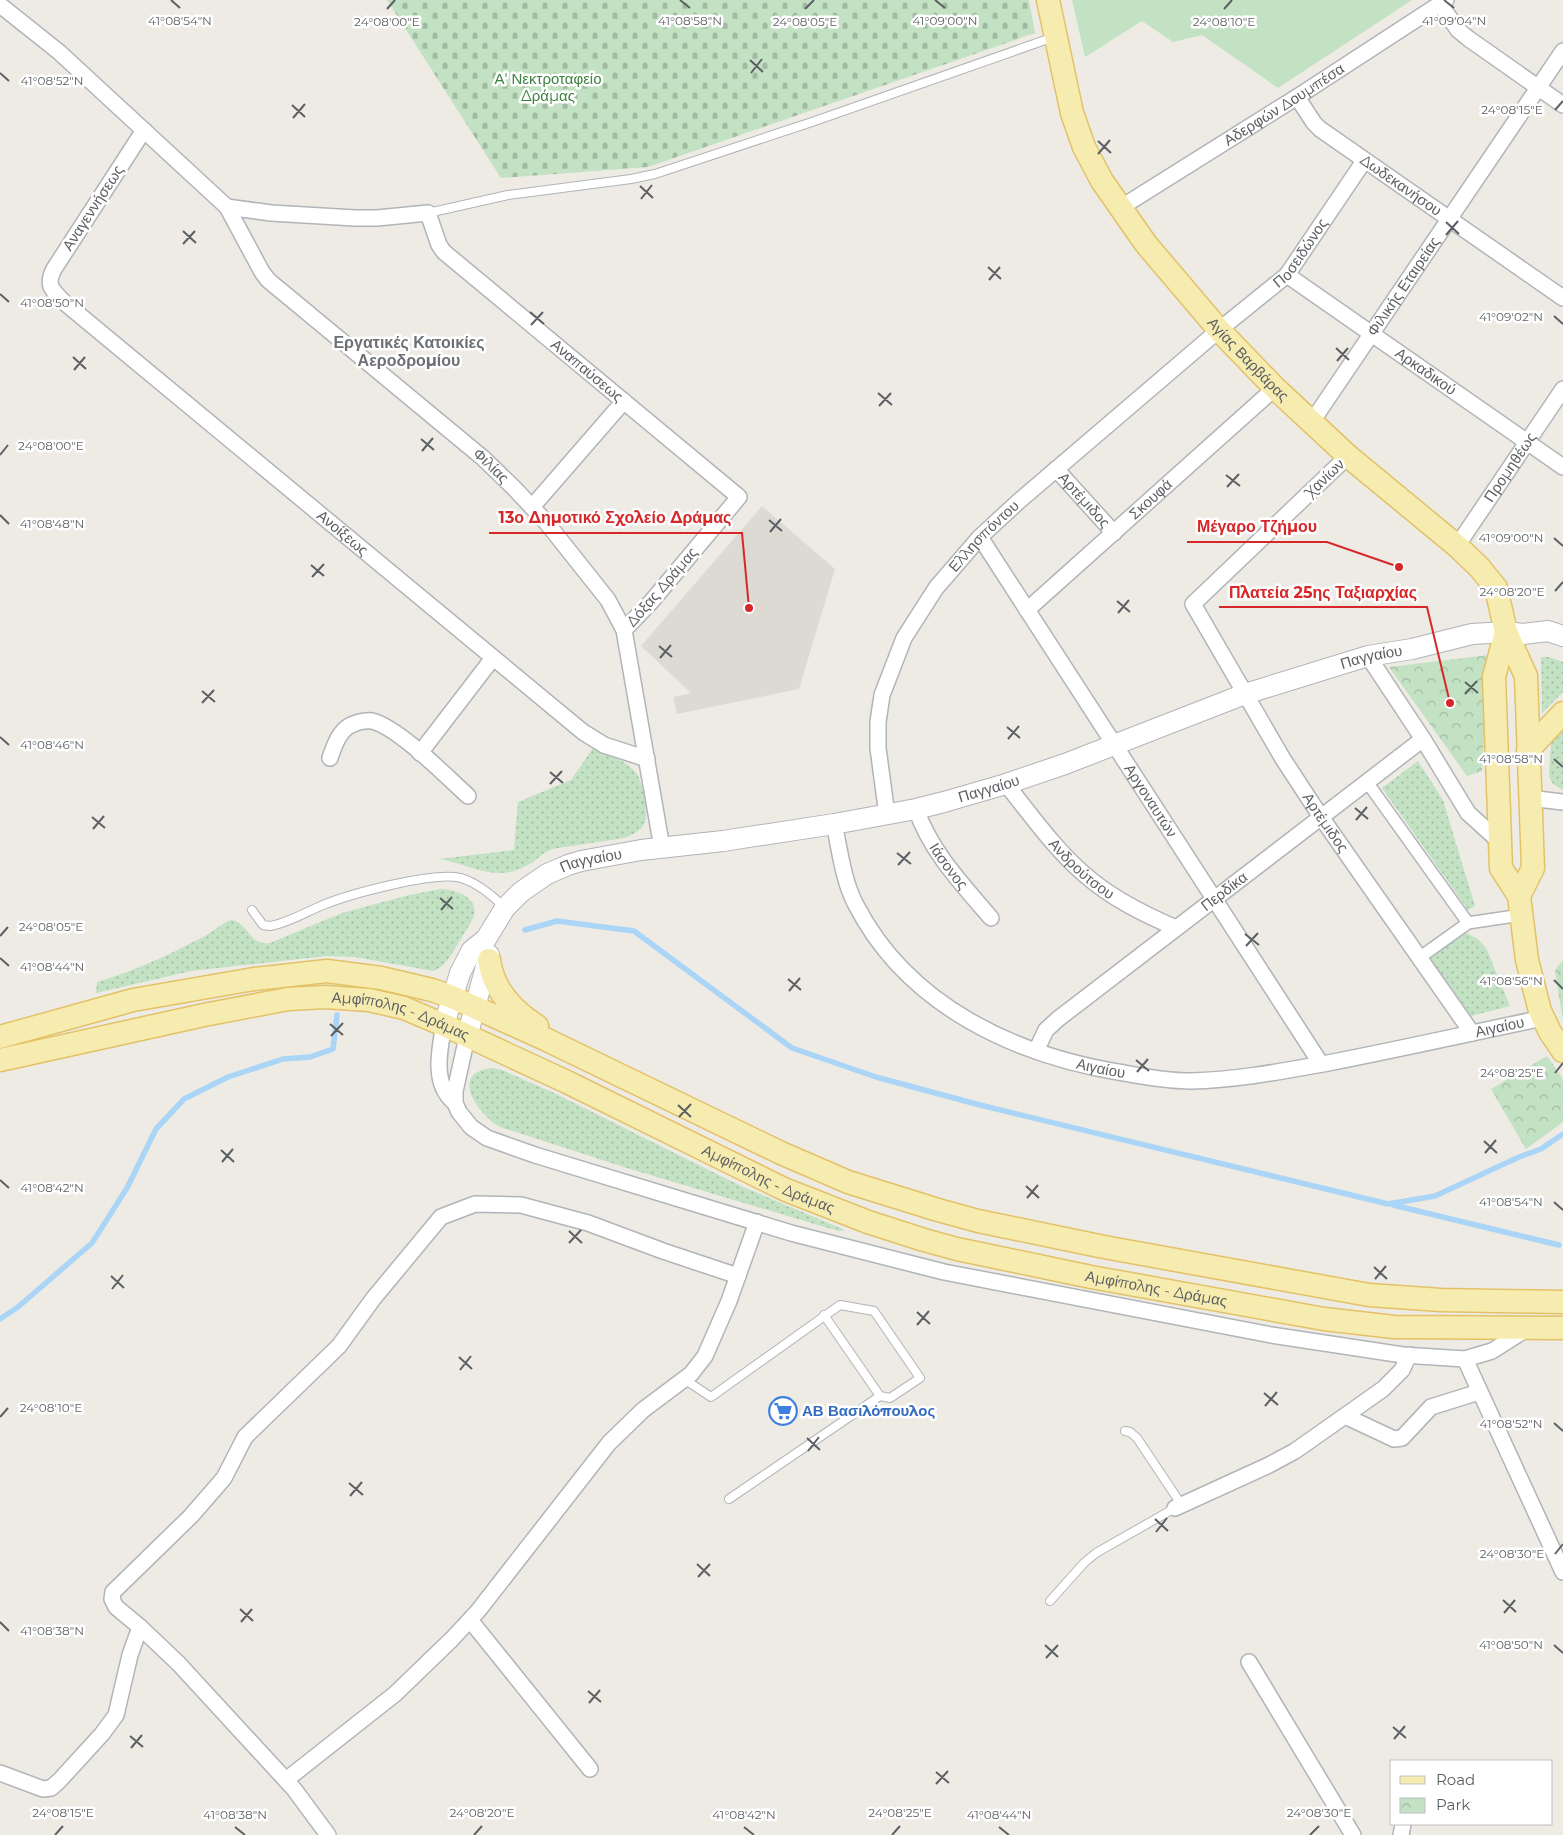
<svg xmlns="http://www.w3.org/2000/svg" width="1563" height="1835" font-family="Montserrat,sans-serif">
<defs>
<pattern id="grass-dots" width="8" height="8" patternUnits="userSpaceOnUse" patternTransform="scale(1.25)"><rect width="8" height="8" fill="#c3e2c3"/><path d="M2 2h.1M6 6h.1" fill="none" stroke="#a2baa2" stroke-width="1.8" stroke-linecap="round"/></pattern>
<pattern id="cemetery-stones" width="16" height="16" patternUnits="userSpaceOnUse" patternTransform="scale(1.25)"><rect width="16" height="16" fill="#c3e2c3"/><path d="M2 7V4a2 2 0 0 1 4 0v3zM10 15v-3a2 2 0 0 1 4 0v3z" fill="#a2baa2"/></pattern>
<pattern id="park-crowns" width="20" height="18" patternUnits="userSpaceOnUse" patternTransform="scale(1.25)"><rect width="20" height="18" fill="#c3e2c3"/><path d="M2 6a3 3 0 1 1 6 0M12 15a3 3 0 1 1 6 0" fill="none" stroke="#a2baa2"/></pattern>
</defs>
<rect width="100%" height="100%" fill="#edebe4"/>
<path fill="#dddad3" d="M762,506L835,569L799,689L677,714L673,697L691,693L641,646Z"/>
<path fill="url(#grass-dots)" d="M1541,657H1549L1563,662V692L1542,713Z
M1563,732V790L1553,784L1549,777L1551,743L1553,739Z
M593,748C607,754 626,760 636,773C643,781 648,812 645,822C641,831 633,835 624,838L552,849C542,853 536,861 526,866C495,883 470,864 439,859L514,850L518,802L571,780Z
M1418,761L1443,800L1475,906L1468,910L1382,788Z
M441,889C455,890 478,896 474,915C472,923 465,931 461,939C453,951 447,966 433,971L355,957L327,956L191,971L96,993L97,982C134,971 167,956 201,938C212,933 220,924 231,920C249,922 248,946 270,943L342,913L409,895Z
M1466,933L1478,939L1486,948L1510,1006L1471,1016L1429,957L1460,934Z
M492,1068L502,1070L552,1092L741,1186L845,1230L838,1231L630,1169L500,1127C478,1114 448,1073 492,1068Z"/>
<path fill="url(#cemetery-stones)" d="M387,0H1029L1035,33L648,167L501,178Z"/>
<path fill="url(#park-crowns)" d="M1489,655L1482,771L1467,776L1389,667Z
M1563,960V1021L1555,970Z
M1547,1056L1563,1079V1122L1526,1149L1491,1089Z"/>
<path fill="#c3e2c3" d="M1072,0H1412L1278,88L1202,35L1173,42L1142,21L1085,57Z"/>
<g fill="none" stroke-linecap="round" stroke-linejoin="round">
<path stroke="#abd5f6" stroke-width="5.5" d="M525,930L557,921L634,931L792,1048L876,1077L980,1105L1388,1204L1435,1196L1519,1157L1541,1149L1563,1134
M1393,1205L1559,1245
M0,1319L18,1307L92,1243L127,1188L156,1129L184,1099L228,1077L283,1059L310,1057L333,1049L337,1015"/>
<defs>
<path id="service" d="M428,213L508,195L631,179L655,174L812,122L1054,37
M252,910L263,925L270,926C288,923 306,912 323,905C350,894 434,871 461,878C478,883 492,895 505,908
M824,1315L880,1396
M684,1379L711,1397L840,1305L874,1311L920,1378L890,1398L880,1396L729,1499
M1125,1431L1130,1432L1137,1438L1181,1504
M1050,1601L1084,1563L1096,1553L1175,1508"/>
<path id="pedestrian" d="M1367,782L1468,923L1521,915
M1419,958L1468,923"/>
<g id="minor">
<path d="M1440,4L1458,30L1469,39L1563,105"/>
<path id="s1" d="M0,5L59,52L227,207L271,213L355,218H377L428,213L439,245L444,252L739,497L651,602L624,630"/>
<path id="s2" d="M1297,97L1314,123L1320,129L1563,298"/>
<path id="s3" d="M144,130L54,269C45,286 53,291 65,303L583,732L604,745L647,759"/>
<path id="s4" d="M227,207L262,272L268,280L483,458L513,487L546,522L608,600L624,630L662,848"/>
<path id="s5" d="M1120,208L1297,97L1446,0"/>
<path id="s6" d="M1287,275L1563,467"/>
<path id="s7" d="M1311,423L1563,51"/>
<path id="s8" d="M1348,456L1193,604L1283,759L1321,817L1472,1033"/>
<path id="s9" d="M1056,469L1114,533"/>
<path d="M532,507L624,401"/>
<path id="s10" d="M980,537L1321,1064"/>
<path id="s11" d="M1457,546L1563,389"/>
<path id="s12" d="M1027,610L1275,388"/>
<path d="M1368,656L1423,739L1468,813L1500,842"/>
<path d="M420,753L493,658"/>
<path d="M330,758C334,747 338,733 349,726C355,723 365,720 372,721C398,727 447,777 468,796"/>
<path id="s13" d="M1006,784C1031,815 1054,848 1084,874C1111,898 1143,914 1176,928"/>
<path d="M1529,798L1563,802"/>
<path id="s14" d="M916,809C931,852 962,884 991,918"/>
<path id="s15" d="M887,815L878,748V722L882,695L904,638L936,588L980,537L1019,501L1219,330L1287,275L1364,161"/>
<path id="s16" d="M834,824C840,850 843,881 856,905C908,1006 1016,1056 1124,1073C1145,1077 1168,1081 1191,1081C1237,1080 1283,1071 1328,1063C1400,1049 1471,1033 1543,1018"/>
<path d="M444,1025C439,1051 432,1085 455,1103"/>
<path d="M467,1037L455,1091V1103L459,1112L471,1127L487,1138L535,1155L791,1233L944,1272L1271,1335L1403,1355L1465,1359"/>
<path id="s17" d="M1036,1051L1046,1030L1058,1019L1423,739"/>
<path d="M1528,1328L1492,1351L1465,1359L1563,1572"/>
<path d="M1345,1416L1394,1439L1402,1438L1431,1407L1479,1392"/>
<path d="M1175,1508L1269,1465L1295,1451L1383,1389L1402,1370L1409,1355"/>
<path d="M470,1620L590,1769"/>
<path d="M1249,1662L1353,1835"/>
<path d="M0,1773L43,1789L51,1788L59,1781L102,1734L116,1715L130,1655L140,1627"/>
<path d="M286,1780L395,1694L452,1639L478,1611L609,1443L643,1410L691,1374L705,1356L729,1301L757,1222"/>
<path d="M328,1835L294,1789L178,1663L140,1627L116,1607L112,1599L113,1592L191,1516L224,1478L245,1437L339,1346L373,1299L441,1217L475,1204L521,1205L588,1223L663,1251L738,1276"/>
<path d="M1401,1835L1403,1824"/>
</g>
<g id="secondary">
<path id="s18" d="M444,1025L460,973L472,950L486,939L505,908L521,892L547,874L568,865L581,861L641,850L723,841L834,824L916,809L944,802L1006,784L1065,764L1245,694L1368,656L1412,649L1472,634L1506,632L1523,634L1548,631L1563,636"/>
<path d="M467,1037L489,955"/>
</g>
<g id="primary">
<path id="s19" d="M1048,0L1072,113L1084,147L1102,181L1146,244L1219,330L1275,388L1348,456L1457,546L1479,567L1496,588L1506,632L1526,676L1533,868L1519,896"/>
<path d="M1506,632L1494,677L1501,868L1519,896L1527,960L1540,1011L1550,1032L1563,1051"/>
<path d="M1528,750L1563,713"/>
<path d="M489,960C493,989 513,1011 537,1026"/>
<path d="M0,1037L133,1000L254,979L327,971L381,978L432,990L452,997L545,1039L781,1153L848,1182L938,1210L978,1221L1104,1247L1369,1295L1441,1300L1563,1302"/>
<path id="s20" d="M0,1060L204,1015L288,999L325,997L369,1000L404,1008L444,1025L567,1082L786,1190L868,1222L924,1240L957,1249L1091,1277L1324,1319L1394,1327L1563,1328"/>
</g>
</defs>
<use href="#service" stroke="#b1b4b8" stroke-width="10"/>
<use href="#pedestrian" stroke="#b1b4b8" stroke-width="14"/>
<use href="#minor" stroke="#b1b4b8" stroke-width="18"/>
<use href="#secondary" stroke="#b1b3b8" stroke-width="22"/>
<use href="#primary" stroke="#e3c167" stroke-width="25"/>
<use href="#service" stroke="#fff" stroke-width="8"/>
<use href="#pedestrian" stroke="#fff" stroke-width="11"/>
<use href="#minor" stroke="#fff" stroke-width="15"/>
<use href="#secondary" stroke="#fff" stroke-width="20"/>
<use href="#primary" stroke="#f7ecb0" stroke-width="22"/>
</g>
<path fill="none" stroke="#5c5f63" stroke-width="2" d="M171,0L180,8M680,0L690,8M935,0L945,8M1444,0L1454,8M387,9L395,0M805,9L814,0M1224,9L1232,0M750,60L763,72M0,73L9,81M751,73L762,59M292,105L305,117M1555,110L1563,101M293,118L305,104M1098,141L1111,153M1098,154L1110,140M640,186L653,198M641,199L652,185M1446,222L1459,234M183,231L196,243M1446,235L1458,221M183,244L195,231M988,267L1001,279M989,280L1000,267M0,294L9,302M530,312L544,324M1554,316L1563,324M531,325L543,312M1336,348L1349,360M73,357L86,369M1337,361L1348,348M74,370L85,357M878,393L892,405M879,406L891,393M421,439L434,450M422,451L433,438M0,455L8,445M1226,475L1240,486M1227,487L1239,474M0,515L9,524M769,520L782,531M770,532L781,519M1554,538L1563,546M311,565L324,576M312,577L324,564M1555,591L1563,582M1117,601L1130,612M1118,613L1129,600M659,646L672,657M660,658L671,645M1465,682L1478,693M202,691L215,702M1465,694L1477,681M202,703L214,690M1007,727L1020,738M0,737L9,745M1008,739L1019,726M1554,759L1563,767M550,772L563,783M550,784L562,771M1355,808L1368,819M92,817L105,828M1356,820L1367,807M93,829L104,816M897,853L911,864M898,865L910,852M440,898L453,909M441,910L452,897M1245,934L1259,945M0,936L8,927M1246,946L1258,933M0,958L9,966M788,979L801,990M1554,980L1563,989M789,991L800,978M330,1024L343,1035M331,1036L343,1023M1136,1060L1149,1071M1137,1072L1148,1059M1555,1073L1563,1063M678,1105L691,1117M679,1117L691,1104M1484,1141L1497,1153M221,1150L234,1162M1485,1153L1496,1140M222,1162L233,1149M0,1180L9,1188M1026,1186L1039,1198M1027,1198L1038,1185M1554,1202L1563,1210M569,1231L582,1243M569,1243L581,1230M1374,1267L1387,1279M111,1276L124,1288M1375,1279L1386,1266M112,1289L123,1275M917,1312L930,1324M917,1325L929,1311M459,1357L472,1369M460,1370L471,1356M1264,1393L1278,1405M1265,1406L1277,1392M0,1417L8,1408M1554,1423L1563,1431M807,1438L820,1450M808,1451L819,1437M349,1483L363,1495M350,1496L362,1482M1155,1519L1168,1531M1156,1532L1167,1518M1555,1554L1563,1544M697,1564L710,1576M698,1577L710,1564M1503,1600L1516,1612M240,1609L253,1621M1504,1613L1515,1600M0,1622L9,1631M241,1622L252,1609M1045,1645L1058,1657M1554,1645L1563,1653M1046,1658L1058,1645M588,1691L601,1702M589,1703L600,1690M1393,1727L1406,1738M130,1736L143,1747M1394,1739L1405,1726M131,1748L142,1735M936,1772L949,1783M936,1784L948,1771M235,1827L245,1835M744,1827L754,1835M999,1827L1009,1835M55,1835L63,1826M474,1835L482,1826M892,1835L900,1826M1310,1835L1319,1826"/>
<defs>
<symbol id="supermarket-ring" viewBox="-11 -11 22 22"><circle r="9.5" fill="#fff" stroke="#3f7fe0" stroke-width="1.5"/><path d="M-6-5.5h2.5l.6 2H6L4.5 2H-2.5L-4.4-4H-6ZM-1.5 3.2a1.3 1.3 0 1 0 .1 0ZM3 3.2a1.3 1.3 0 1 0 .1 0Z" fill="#3f7fe0"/></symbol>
</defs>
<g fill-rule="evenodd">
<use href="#supermarket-ring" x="767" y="1395" width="32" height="32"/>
</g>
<g text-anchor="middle" stroke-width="5" stroke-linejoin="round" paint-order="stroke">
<g font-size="15" fill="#3e8141" stroke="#fff">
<text x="548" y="84">Α' Νεκτροταφείο<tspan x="548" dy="17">Δράμας</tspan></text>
</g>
<g font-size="15" fill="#5c5f63" stroke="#fff">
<text dy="5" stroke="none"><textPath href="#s5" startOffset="194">Αδερφών Δουμπέσα</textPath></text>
<text dy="5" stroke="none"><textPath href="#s2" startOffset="138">Δωδεκανήσου</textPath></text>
<text transform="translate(93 208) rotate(-57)" y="5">Αναγεννήσεως</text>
<text dy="5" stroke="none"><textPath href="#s15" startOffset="738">Ποσειδώνος</textPath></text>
<text dy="5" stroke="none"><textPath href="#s7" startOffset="165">Φιλικής Εταιρείας</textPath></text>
<text dy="5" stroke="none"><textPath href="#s19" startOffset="421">Αγίας Βαρβάρας</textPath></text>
<text dy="5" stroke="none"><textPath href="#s1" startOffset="734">Αναπαύσεως</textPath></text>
<text dy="5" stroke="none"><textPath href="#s6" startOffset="169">Αρκαδικού</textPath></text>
<text dy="5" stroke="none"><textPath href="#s4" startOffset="374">Φιλίας</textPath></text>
<text dy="5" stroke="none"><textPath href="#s11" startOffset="95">Προμηθέως</textPath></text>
<text transform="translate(1325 478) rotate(-44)" y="5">Χανίων</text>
<text dy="5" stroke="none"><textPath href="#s12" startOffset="166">Σκουφά</textPath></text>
<text dy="5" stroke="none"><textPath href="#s9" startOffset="42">Αρτέμιδος</textPath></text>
<text dy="5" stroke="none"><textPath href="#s3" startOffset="566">Ανοίξεως</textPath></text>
<text dy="5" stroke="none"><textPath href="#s15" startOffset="312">Ελλησπόντου</textPath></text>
<text transform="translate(662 587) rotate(-49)" y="5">Δόξας Δράμας</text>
<text dy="5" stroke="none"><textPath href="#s18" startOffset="1045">Παγγαίου</textPath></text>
<text dy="5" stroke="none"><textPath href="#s18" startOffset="640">Παγγαίου</textPath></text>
<text dy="5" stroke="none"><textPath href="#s10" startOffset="314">Αργοναυτών</textPath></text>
<text dy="5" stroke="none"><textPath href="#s8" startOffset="470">Αρτέμιδος</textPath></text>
<text dy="5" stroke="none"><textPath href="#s18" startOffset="235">Παγγαίου</textPath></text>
<text dy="5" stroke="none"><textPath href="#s14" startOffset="66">Ιάσονος</textPath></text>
<text dy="5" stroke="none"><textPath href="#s13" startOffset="114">Ανδρούτσου</textPath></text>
<text dy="5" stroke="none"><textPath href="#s17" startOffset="249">Περδίκα</textPath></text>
<text dy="5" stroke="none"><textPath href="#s20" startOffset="410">Αμφίπολης - Δράμας</textPath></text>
<text dy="5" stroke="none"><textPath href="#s16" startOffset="794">Αιγαίου</textPath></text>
<text dy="5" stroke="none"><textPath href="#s16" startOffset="389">Αιγαίου</textPath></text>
<text dy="5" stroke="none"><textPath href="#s20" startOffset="814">Αμφίπολης - Δράμας</textPath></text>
<text dy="5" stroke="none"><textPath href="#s20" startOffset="1219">Αμφίπολης - Δράμας</textPath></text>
</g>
<g font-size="15" font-weight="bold" fill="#366cbe" stroke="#fff" text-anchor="start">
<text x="802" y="1416">ΑΒ Βασιλόπουλος</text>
</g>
<g font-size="16" font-weight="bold" fill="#6d7175" stroke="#fff">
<text x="409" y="348">Εργατικές Κατοικίες<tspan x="409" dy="18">Αεροδρομίου</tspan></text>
</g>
</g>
<g font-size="12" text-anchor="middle" fill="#5c5f63" stroke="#fff" stroke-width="5" stroke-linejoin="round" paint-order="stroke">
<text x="1454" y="25">41°09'04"N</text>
<text x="180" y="25">41°08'54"N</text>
<text x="690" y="25">41°08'58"N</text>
<text x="945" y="25">41°09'00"N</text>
<text x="387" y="26">24°08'00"E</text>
<text x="805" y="26">24°08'05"E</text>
<text x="1224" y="26">24°08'10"E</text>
<text x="52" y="85">41°08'52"N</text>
<text x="1512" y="114">24°08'15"E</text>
<text x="52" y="307">41°08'50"N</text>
<text x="1511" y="321">41°09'02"N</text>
<text x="51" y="450">24°08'00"E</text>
<text x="52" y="528">41°08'48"N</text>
<text x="1511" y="542">41°09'00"N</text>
<text x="1512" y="596">24°08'20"E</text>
<text x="52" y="749">41°08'46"N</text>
<text x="1511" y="763">41°08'58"N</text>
<text x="51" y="931">24°08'05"E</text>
<text x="52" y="971">41°08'44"N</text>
<text x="1511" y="985">41°08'56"N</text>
<text x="1512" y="1077">24°08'25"E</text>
<text x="52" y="1192">41°08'42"N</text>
<text x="1511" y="1206">41°08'54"N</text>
<text x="51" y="1412">24°08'10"E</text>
<text x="1511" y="1428">41°08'52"N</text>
<text x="1512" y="1558">24°08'30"E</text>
<text x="52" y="1635">41°08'38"N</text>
<text x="1511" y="1649">41°08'50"N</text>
<text x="63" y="1817">24°08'15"E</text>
<text x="482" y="1817">24°08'20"E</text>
<text x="900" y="1817">24°08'25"E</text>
<text x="1319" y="1817">24°08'30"E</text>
<text x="235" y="1819">41°08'38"N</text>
<text x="744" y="1819">41°08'42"N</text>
<text x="999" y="1819">41°08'44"N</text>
</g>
<path fill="none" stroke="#d62828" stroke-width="2" d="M749 608L742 533H489M1399 567L1327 542H1187M1450 703L1427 607H1219"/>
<g fill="#d62828" stroke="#fff" stroke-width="2">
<circle cx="749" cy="608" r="5"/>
<circle cx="1399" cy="567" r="5"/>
<circle cx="1450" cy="703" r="5"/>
</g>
<g font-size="16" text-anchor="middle" font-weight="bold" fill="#d62828" stroke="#fff" stroke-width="5" stroke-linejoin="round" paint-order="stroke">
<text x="615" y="523">13ο Δημοτικό Σχολείο Δράμας</text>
<text x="1257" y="532">Μέγαρο Τζήμου</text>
<text x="1323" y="598">Πλατεία 25ης Ταξιαρχίας</text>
</g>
<rect x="1390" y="1760" width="162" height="65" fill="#ffffff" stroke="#bebfc1"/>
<rect x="1400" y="1776" width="25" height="8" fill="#f7ecb0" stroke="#bebfc1"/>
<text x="1436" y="1785" font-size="15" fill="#5c5f63">Road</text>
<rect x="1400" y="1798" width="25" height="15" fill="url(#park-crowns)" stroke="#bebfc1"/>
<text x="1436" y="1810" font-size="15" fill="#5c5f63">Park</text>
</svg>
